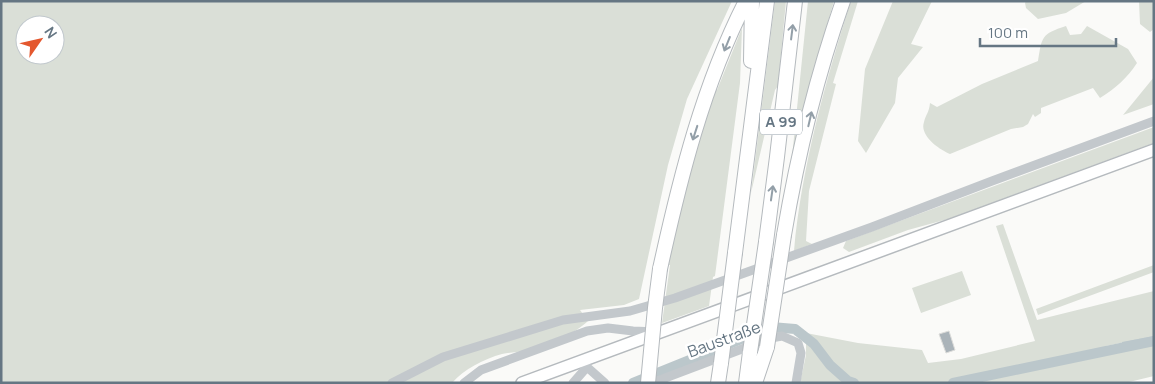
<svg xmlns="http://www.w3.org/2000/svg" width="1155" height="384" font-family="Manrope,sans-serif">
<rect width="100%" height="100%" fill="#fafaf8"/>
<path fill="#dadfd7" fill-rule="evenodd" d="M1,1H732L687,99L668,165L639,299L624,305L580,310L588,321C575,333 551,345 533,349C523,352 512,352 502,354C484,359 464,369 452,383H1ZM25,25H55V55H25Z
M775,1H786L778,86L775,90L751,193Z
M808,1H834L807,95L795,157H792Z
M851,1H858L833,83L836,84L809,191L806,241L812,244L794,251C801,169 826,79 851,1Z
M893,1H932L911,44L923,47L898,78L895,103L866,153L858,141L865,69Z
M1026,1H1086L1066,13L1038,19L1026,8L1025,3Z
M1139,1H1154V29L1150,32L1140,24Z
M1066,26L1070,35L1081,34L1087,26L1128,49L1137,63C1127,78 1116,88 1100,98L1093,88L1041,108V113L1035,117L1033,114L1028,124L1023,127L1011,129L950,154C940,150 919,136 924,122C926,114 929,113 930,103L937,107L982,84L1038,61C1042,37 1041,34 1066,26Z
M742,28L740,83L715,276L713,277L709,306L662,323L670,265H667L681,196L714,89L717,90Z
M1154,77V104L1123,115Z
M1154,127V143L948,219L908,230L849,252L843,248L846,241Z
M1003,224L1037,320L1154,291V336L1106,346L1109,354L1154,345V376L1125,383H800L806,355V333L858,343L922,350L928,363L961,359L1035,341L996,226Z
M1154,265V272L1038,315L1036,309Z
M962,271L971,295L921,313L912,288Z"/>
<path fill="#bbc7cb" d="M1154,336V345L1123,351L1122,342Z"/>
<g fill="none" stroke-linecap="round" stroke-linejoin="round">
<path stroke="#bbc7cb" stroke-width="10" d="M633,383L771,327L795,329L814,344L830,365L848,381L854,383
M953,383L1154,341"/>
</g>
<path fill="#aab3b9" stroke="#dcdcda" d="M949,331L955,350L946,353L939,334Z"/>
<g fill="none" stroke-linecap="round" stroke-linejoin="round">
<defs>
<path id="major" d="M522,383L1154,150"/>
<path id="highway" d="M751,61L752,1
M784,235C797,158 817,75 843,1
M766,242L777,157L795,1
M735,253L767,1
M660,269C680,178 703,85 746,1
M718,383L721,363
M746,383L750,352
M755,383L767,347"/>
</defs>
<use href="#major" stroke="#b5babe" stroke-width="14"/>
<use href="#highway" stroke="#b4b9bd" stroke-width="16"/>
<path stroke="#c3c8cc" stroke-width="9" d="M587,367L605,383
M392,383L443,357L563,320L630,311L675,298L872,227L992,181L1154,121
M464,383L481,370L587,331L608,328L633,331L657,332
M573,383L587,367
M652,383L771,338L782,336L798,343L801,353L796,383"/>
<use href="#major" stroke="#fff" stroke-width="11"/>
<use href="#highway" stroke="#fff" stroke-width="14"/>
<defs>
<path id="highway-bridge" d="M767,347L784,235
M750,352L766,242
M721,363L735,253
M648,383L655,308L660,269"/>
</defs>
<use href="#highway-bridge" stroke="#b4b9bd" stroke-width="16" stroke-linecap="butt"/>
<use href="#highway-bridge" stroke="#fff" stroke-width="14"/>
</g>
<defs><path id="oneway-shaft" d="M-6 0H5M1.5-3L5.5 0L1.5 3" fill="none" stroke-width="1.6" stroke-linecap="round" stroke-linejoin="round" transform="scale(1.25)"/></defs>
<g stroke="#939fa8">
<use href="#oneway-shaft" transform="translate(792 32) rotate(-83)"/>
<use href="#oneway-shaft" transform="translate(727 44) rotate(112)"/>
<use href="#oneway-shaft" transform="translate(810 119) rotate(-77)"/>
<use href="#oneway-shaft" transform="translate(695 133) rotate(108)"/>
<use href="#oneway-shaft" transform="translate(772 193) rotate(-82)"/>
</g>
<g text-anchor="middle" stroke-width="5" stroke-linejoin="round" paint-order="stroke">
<rect fill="#fff" stroke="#939fa8" stroke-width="1" x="760" y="109.5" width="42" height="25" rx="4"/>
<g font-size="15" font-weight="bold" fill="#657683">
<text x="781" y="127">A 99</text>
</g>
<g font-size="16" fill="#657683" stroke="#fff">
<text transform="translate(724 339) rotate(-20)" y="6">Baustraße</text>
</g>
</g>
<rect width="1155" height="384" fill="none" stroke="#657683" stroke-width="5"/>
<g transform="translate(40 40) rotate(56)"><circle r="24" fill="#ffffff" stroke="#c1c8cd"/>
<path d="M0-4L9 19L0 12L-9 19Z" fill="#e4572e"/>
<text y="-8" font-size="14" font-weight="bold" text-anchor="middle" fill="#657683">N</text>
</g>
<path d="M980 38v8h136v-8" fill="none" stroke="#657683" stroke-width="2.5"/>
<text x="988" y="38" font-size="15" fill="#657683" stroke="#ffffff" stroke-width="4" paint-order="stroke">100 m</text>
</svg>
